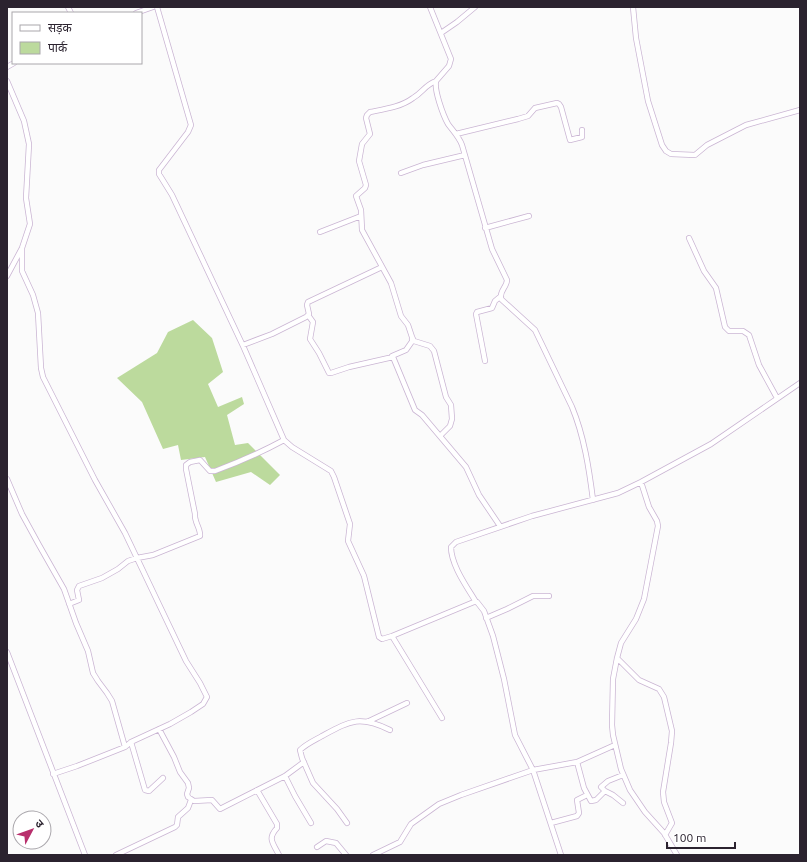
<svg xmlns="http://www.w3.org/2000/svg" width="807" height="862" viewBox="0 0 807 862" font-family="Ubuntu,'Noto Sans Devanagari',sans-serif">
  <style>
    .green { fill: #bcda9d }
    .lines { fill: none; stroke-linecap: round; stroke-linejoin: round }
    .street-casing { stroke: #cab5d3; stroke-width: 6 }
    .street { stroke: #fff; stroke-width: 4.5 }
  </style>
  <rect width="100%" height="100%" fill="#fbfbfb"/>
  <path class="green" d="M193 320 212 338 223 372 208 384 218 407 242 397 244 404 227 415 235 445 248 443 280 475 270 485 251 472 216 482 205 457 181 460 178 445 163 449 142 402 117 378 157 353 168 332Z"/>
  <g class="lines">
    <defs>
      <path id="street" d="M68 7 71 13
        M157 7 191 125 188 132 159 170V174L172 195 244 348 284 440 292 447 331 471 334 477 350 524 348 541 364 576 379 637 382 639 392 636 474 602H477L484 611 493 636 504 679 515 735 533 770 561 855
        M430 7 451 59 449 66 436 81C434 90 443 115 448 124 453 131 459 137 462 145L492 249 507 280C507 287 499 291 501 299L535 330 572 407C584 436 589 468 593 500
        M633 7 636 38 648 101 662 145 666 151 671 154 695 155 707 145 746 125 800 110
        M136 13 153 7
        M441 33 457 22 475 7
        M7 67 14 63
        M7 81 24 121 29 144 26 198 30 224 22 248 7 276
        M436 81C425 85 423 92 413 98 401 107 385 109 370 112L367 115 366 118 370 134 362 144 359 161 366 185 365 188 356 196 361 210 362 230 391 283 401 316 408 325 412 337 414 341 430 346 434 351 446 397 451 405 452 419 450 426 440 436
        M456 134 518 119 528 116 535 108 557 103 559 104 561 107 570 140 582 137V130
        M401 173 423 165 465 155
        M485 228 529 216
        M320 232 361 216
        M689 238 704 271 716 288 725 327 729 331H743L749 335 759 365 777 398
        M22 248V271L33 295 38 313 41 368 43 377 95 480 125 533 186 661 200 683 207 697 203 704 191 712 170 724 131 742 125 747 77 766 53 774
        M308 315 313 322 310 339 319 353 329 373H331L349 367 393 357 415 410 422 415 466 467 479 495 500 526
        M243 345 272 334 306 317 309 314 307 305 308 302 382 267
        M392 356 406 350 413 340 412 339
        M485 361 476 314 477 312 492 308 495 301 501 296
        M7 479 22 514 39 545 64 589 76 623 88 651 93 673 98 681 107 693 112 701 125 747
        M641 482 649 507 657 521 658 526 644 599 636 619 621 643 617 658 613 679 612 725 613 735 621 769 630 790 645 812 664 833 677 855
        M476 602C467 587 451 565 451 547L456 542 532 516 618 493 641 482 711 444 800 383
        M69 604 79 600 77 590 79 586 102 578 118 569 128 561 137 558 153 555 200 536C201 529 194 522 195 514L186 469V465L190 462 200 460 210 471H215C239 462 262 452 284 440
        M486 618 507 609 533 596H549
        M392 636 442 718
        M7 652 85 855
        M617 658 639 680 659 689 664 697 672 731 671 743 663 792 664 802 672 823 665 835
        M367 722 407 703
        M159 729 174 757 180 772 188 783 189 788 187 794 188 797 194 801 212 800 220 809 285 776 304 762
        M131 742 145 790 149 791 163 778
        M577 762 615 745
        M285 776 295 796 311 823
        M257 790 277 824V828C267 839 273 843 279 855
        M623 803 613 795 605 791 601 787 608 781 623 775
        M347 823 337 809 313 783 302 758 300 750C306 744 315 740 322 736 350 721 359 715 390 730
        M551 823 577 816 579 813 577 800 587 795
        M317 847 326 841 336 843 346 855
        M116 855 175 827 177 825 178 817 188 808 191 800
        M373 855 400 842 411 824 439 804 461 795 533 770 577 762 584 788 591 801 596 800 605 791"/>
    </defs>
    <use href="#street" class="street-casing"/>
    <use href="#street" class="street"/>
  </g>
  <rect width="807" height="862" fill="none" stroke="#2b232f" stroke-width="16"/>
  <rect x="12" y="12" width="130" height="52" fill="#ffffff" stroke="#aaa7ac"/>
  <rect x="20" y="25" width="20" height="6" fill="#ffffff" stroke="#aaa7ac"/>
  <text x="48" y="32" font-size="12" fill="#2b232f">सड़क</text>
  <rect x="20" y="42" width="20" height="12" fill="#bcda9d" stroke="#aaa7ac"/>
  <text x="48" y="52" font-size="12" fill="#2b232f">पार्क</text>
  <g transform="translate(32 830) rotate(49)"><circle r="19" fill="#ffffff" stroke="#aaa7ac"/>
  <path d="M0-3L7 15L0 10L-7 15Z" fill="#b82f6c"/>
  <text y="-6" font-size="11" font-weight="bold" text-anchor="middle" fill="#2b232f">उ</text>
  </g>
  <path d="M667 842v6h68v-6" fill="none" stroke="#2b232f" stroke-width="2"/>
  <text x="673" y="842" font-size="12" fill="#2b232f" stroke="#ffffff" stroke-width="3" paint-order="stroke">100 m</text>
</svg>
